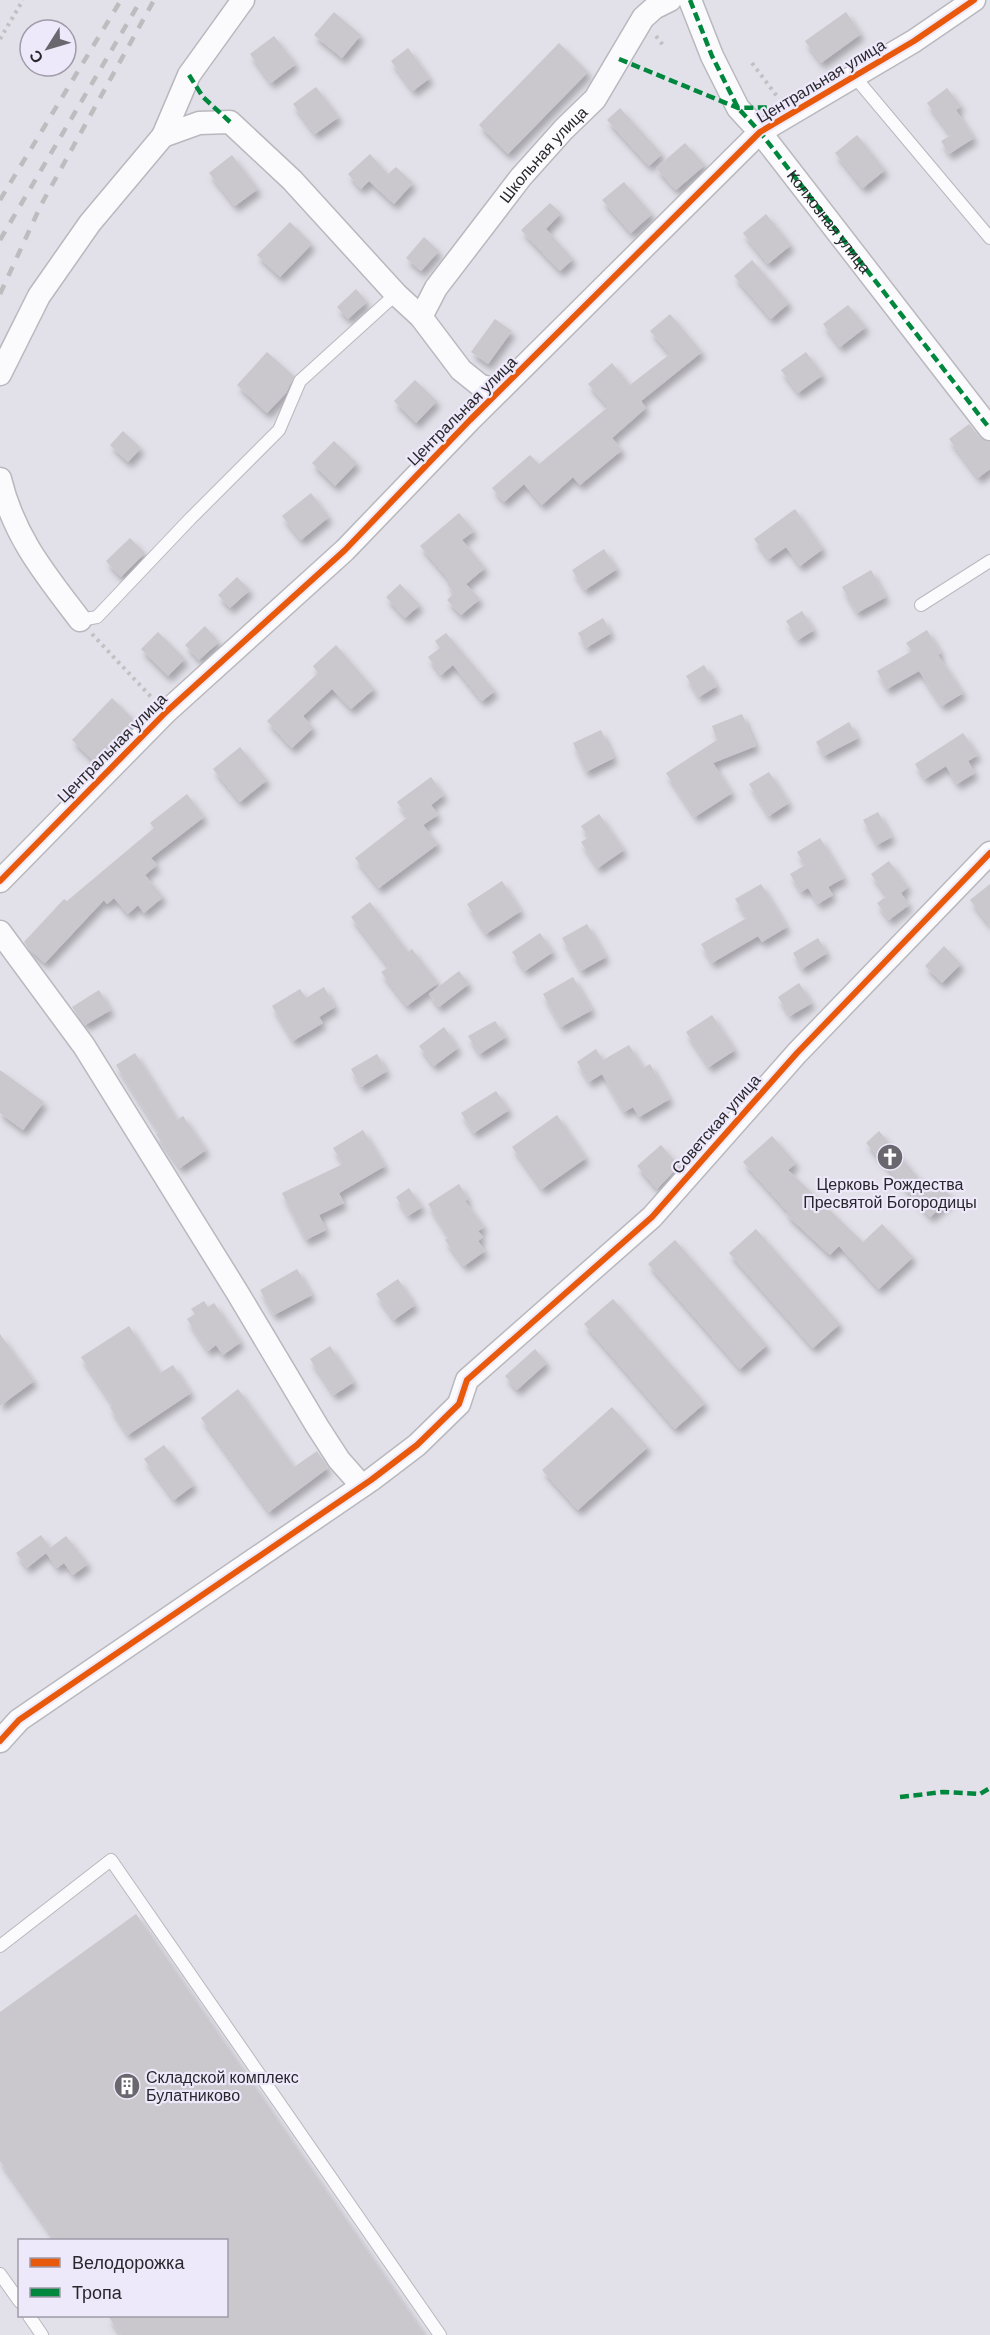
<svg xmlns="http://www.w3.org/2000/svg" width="990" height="2335" viewBox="0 0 990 2335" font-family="'DM Sans',sans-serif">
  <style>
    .building { fill: #cac7cd; filter: url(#shadow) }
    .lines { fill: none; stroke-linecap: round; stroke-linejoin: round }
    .service-casing { stroke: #b9b8be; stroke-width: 14 }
    .minor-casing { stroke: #b9b8be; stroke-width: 25 }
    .path { stroke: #c1c0c3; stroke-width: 4; stroke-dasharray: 3 4.5; stroke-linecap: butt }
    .service { stroke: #fbfafc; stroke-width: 12 }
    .minor { stroke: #fbfafc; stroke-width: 22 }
    .rail { stroke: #bdbdbf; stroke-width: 4.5; stroke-dasharray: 10 10; stroke-linecap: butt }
    .quiet { stroke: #00873e; stroke-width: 4.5; stroke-dasharray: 9 4.5; stroke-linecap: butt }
    .cycleway-casing { stroke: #eee9fa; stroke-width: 10 }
    .cycleway { stroke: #e8590c; stroke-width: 6 }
    .labels { text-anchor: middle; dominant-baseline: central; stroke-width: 4.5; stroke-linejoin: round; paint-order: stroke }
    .street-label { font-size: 16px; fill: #29272d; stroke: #eee9fa }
    .poi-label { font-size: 16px; fill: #29272d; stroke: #eee9fa }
  </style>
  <defs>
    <filter id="shadow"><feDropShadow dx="3.5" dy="6" stdDeviation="3" flood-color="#0004"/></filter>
  </defs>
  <rect width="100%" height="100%" fill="#e2e0e8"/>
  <path class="building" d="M334 12 361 35 342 58 314 35Z
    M846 12 861 34 821 63 805 41Z
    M274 36 296 64 271 83 250 54Z
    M559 43 588 72 508 154 479 125Z
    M408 48 430 78 413 91 391 61Z
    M316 87 339 117 315 134 293 104Z
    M947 88 961 106 956 110 974 138 949 154 941 141 951 135 927 103Z
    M620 108 662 154 649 166 607 120Z
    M857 135 885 170 863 188 835 153Z
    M685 143 705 165 676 190 656 168Z
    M370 154 388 174 396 167 413 183 394 204 369 181 361 189 348 174Z
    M232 155 258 189 235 206 209 173Z
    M624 182 652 214 631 233 602 200Z
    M550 203 561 213 546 229 573 259 560 271 521 230Z
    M766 214 791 245 768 264 743 233Z
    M290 222 312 244 280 277 257 255Z
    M424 237 439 251 421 271 406 258Z
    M752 260 789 303 771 319 734 276Z
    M356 289 367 302 348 319 337 307Z
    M848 305 866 327 840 347 823 324Z
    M670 314 702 352 641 401 646 408 612 438 622 450 580 485 573 477 542 505 524 484 504 502 492 488 530 455 539 464 608 407 588 384 612 363 630 385 670 354 650 331Z
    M495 319 512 331 488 364 471 352Z
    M267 352 294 376 286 393 267 413 237 385Z
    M806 352 823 375 798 393 781 370Z
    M415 380 437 401 416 423 394 401Z
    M969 424 980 438 990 442V469L978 478 949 439Z
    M123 431 141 448 128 462 110 445Z
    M334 441 357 463 335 486 312 463Z
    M311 493 329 517 301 540 282 516Z
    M795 509 823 549 800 566 786 547 769 559 754 539Z
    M459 513 474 531 462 540 485 568 466 584 480 599 461 615 447 600 454 593 447 584 450 581 420 546Z
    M130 538 145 553 121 577 106 561Z
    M604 549 617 569 585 590 572 570Z
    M871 570 886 597 857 613 842 587Z
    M237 577 250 590 230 608 218 595Z
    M400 584 420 605 405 618 386 597Z
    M802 611 814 630 798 640 786 621Z
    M603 618 611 633 586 648 578 633Z
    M205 626 219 642 199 660 185 645Z
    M927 630 941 653 938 655 963 693 942 706 919 671 887 689 877 671 912 651 906 643Z
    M158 632 185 659 168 676 141 649Z
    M446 633 495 691 482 701 453 665 441 675 428 657 440 648 435 641Z
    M336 645 374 689 351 709 332 689 303 716 313 728 292 748 267 721 318 673 313 666Z
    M704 665 717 686 699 697 686 676Z
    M112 698 135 721 96 763 72 740Z
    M742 714 756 746 713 763 732 793 695 817 666 773 717 740 712 726Z
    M849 722 858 738 824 756 816 742Z
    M601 730 614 758 586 772 573 743Z
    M963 733 978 755 968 761 975 773 957 784 946 766 925 779 915 764Z
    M240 747 267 780 240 802 213 769Z
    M769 772 789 803 769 816 749 784Z
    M431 777 444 795 431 805 438 815 423 825 438 844 379 888 355 858 408 817 397 802Z
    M187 794 204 817 151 858 157 865 145 875 163 897 144 913 138 905 128 914 114 898 107 904 104 900 45 963 28 948 24 942 64 899 67 901 154 828 150 823Z
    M878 812 892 837 877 845 863 820Z
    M599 814 624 850 598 868 581 842 589 837 581 826Z
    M820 838 844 878 828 887 833 895 818 904 808 888 801 892 790 874 805 865 797 852Z
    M889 861 908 887 901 893 909 905 889 920 877 903 887 896 871 874Z
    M502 881 521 911 486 934 467 904Z
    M761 884 787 927 762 942 758 936 712 963 701 944 747 918 735 899Z
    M990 884V926L970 900Z
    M370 902 408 952 412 949 438 983 407 1006 381 972 389 967 351 917Z
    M587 924 606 957 581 971 562 938Z
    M540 933 553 952 525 971 512 952Z
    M818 938 827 953 802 969 793 953Z
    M944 946 961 964 942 983 925 966Z
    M459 971 469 984 439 1007 429 994Z
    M573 977 592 1010 561 1027 543 994Z
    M799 983 812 1003 790 1016 778 997Z
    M324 987 335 1007 319 1017 323 1023 293 1041 272 1006 300 989 306 998Z
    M99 990 111 1010 85 1025 72 1007Z
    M712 1015 735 1050 709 1067 686 1032Z
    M495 1021 506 1037 480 1054 468 1036Z
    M444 1027 458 1048 434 1066 419 1046Z
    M629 1045 643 1068 650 1064 670 1099 639 1117 633 1107 624 1112 602 1074 589 1082 577 1062 596 1049 603 1060Z
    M135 1053 177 1120 183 1116 206 1150 180 1168 156 1134 159 1132 116 1065Z
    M377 1054 387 1071 361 1087 351 1069Z
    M0 1070 44 1102 23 1130 0 1113Z
    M496 1091 509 1110 474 1133 461 1113Z
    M557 1115 586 1158 542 1189 512 1147Z
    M363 1130 385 1166 339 1193 344 1203 319 1215 326 1230 306 1240 282 1193 343 1164 333 1148Z
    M879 1131 931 1193 941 1185 952 1198 930 1217 866 1143Z
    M772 1136 796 1163 788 1170 863 1242 882 1224 913 1257 879 1289 839 1246 830 1255 786 1214 788 1212 743 1162Z
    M661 1145 679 1166 657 1189 637 1166Z
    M459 1184 468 1199 465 1201 484 1227 478 1231 483 1237 478 1241 485 1251 464 1266 445 1240 449 1237 428 1204Z
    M409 1188 422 1207 408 1216 396 1197Z
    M756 1229 840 1324 813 1348 729 1253Z
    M675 1240 767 1345 740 1369 648 1264Z
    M297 1269 312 1295 274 1315 260 1290Z
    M398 1279 415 1305 394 1320 376 1294Z
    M613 1299 705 1403 675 1429 584 1324Z
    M204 1301 208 1307 214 1303 241 1342 223 1355 216 1345 208 1351 187 1319 195 1314 191 1309Z
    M129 1326 160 1373 173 1365 191 1393 128 1435 110 1407 113 1405 81 1357Z
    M0 1334 34 1381 0 1406Z
    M330 1346 354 1382 334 1395 310 1359Z
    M535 1349 547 1363 517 1390 505 1376Z
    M238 1389 294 1467 317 1451 328 1468 269 1512 201 1418Z
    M612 1407 648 1447 578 1510 542 1470Z
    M164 1445 194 1485 174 1500 144 1459Z
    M41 1535 50 1548 66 1536 88 1564 73 1575 64 1563 57 1568 46 1553 27 1568 16 1553Z
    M136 1914 425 2335H121L108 2316H226V2241H56L0 2161V2012Z"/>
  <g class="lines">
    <defs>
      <path id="service" d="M854 76 990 238
        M921 605 990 561
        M80 620 97 617 190 519 279 430 300 381 396 294
        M0 1946 111 1860 440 2335
        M0 2274 20 2302
        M29 2316 42 2335"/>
      <g id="minor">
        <path id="s1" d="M690 0 712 56 738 108 760 132 990 429"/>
        <path d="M163 136 189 75 243 0"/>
        <path id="s2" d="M421 317 436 288 521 177 564 129 595 99 643 18 654 8 670 0"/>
        <path d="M0 374 39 296 90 223 163 136 199 123 230 122 292 180 396 294 421 317 461 370 481 386 500 390"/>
        <path d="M0 479C14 537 45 574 80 620"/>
        <path d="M0 881 166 712 345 550 470 420 760 132 914 41 974 0"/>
        <path d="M0 932 84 1046 237 1292 317 1426 339 1460 362 1486"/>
        <path d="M0 1741 19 1720 371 1480 417 1445 459 1404 467 1380 652 1217 797 1053 990 853"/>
      </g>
    </defs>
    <use href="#service" class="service-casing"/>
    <use href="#minor" class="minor-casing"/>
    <path class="path" d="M656 36 663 45
      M0 39 23 0
      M752 63 779 99
      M92 634 153 699"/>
    <use href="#service" class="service"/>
    <use href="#minor" class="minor"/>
    <path class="rail" d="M0 200 121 0
      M0 240 141 0
      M0 294 41 205 154 0"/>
    <path class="quiet" d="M690 0 712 56 738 108 760 132 990 429
      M619 59 738 108 785 107
      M189 75 203 97 230 122
      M900 1797 943 1792 980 1794 990 1788"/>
    <defs>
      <path id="cycleway" d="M0 881 166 712 345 550 470 420 760 132 914 41 974 0
        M0 1741 19 1720 371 1480 417 1445 459 1404 467 1380 652 1217 797 1053 990 853"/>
    </defs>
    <use href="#cycleway" class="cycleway-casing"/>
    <use href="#cycleway" class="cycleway"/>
  </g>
  <defs>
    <symbol id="church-disc" viewBox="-11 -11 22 22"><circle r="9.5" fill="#6a686e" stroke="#eee9fa"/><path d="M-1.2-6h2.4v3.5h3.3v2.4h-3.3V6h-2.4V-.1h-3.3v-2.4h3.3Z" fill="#fff"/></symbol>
    <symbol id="building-disc" viewBox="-11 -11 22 22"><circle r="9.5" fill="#6a686e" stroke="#eee9fa"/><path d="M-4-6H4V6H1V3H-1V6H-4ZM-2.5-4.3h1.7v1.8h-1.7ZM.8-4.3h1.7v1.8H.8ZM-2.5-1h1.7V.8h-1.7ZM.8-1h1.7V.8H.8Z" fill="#fff"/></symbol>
  </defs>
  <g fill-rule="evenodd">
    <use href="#church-disc" x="875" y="1142" width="30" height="30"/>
    <use href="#building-disc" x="112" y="2071" width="30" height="30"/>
  </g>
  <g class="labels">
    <g class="street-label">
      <text transform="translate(821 81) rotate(-31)">Центральная улица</text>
      <text stroke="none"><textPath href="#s2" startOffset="204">Школьная улица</textPath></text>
      <text stroke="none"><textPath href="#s1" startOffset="264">Колхозная улица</textPath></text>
      <text transform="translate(462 411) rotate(-45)">Центральная улица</text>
      <text transform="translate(112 748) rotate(-45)">Центральная улица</text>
      <text transform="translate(716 1124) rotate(-49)">Советская улица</text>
    </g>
    <g class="poi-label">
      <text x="890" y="1184">Церковь Рождества<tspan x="890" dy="18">Пресвятой Богородицы</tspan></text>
      <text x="146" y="2077" text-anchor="start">Складской комплекс<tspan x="146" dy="18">Булатниково</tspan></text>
    </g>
  </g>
  <rect x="18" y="2239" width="210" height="78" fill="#eee9fa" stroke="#9f9ba8" stroke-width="1.5"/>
  <rect x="30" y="2258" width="30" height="9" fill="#e8590c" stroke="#9f9ba8" stroke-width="1.5"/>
  <text x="72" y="2269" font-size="18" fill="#29272d">Велодорожка</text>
  <rect x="30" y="2288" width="30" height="9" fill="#00873e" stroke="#9f9ba8" stroke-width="1.5"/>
  <text x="72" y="2299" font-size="18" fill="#29272d">Тропа</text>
  <g transform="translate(48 48) rotate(233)"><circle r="28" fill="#eee9fa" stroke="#9f9ba8" stroke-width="1.5"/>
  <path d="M0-4.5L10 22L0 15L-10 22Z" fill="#6a686e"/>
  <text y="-9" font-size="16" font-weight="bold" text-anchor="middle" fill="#29272d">С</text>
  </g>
</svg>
